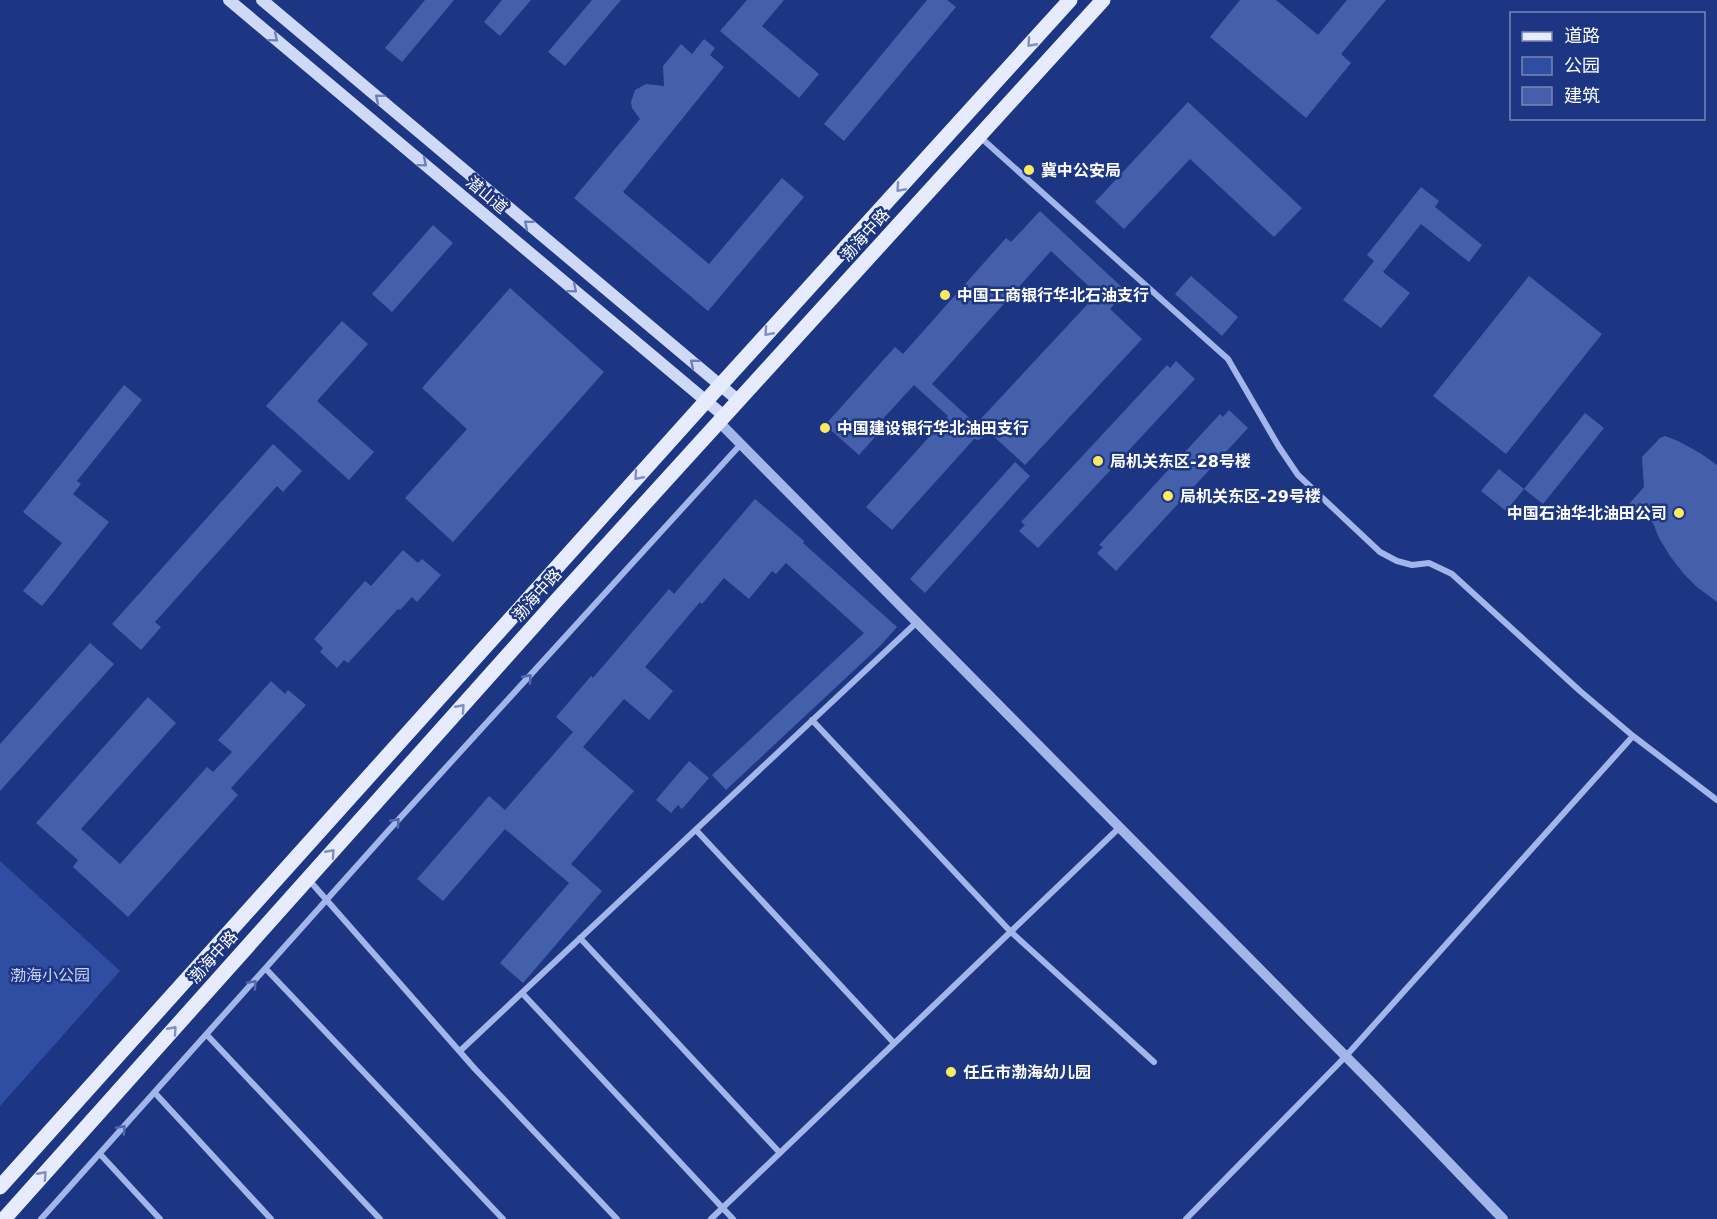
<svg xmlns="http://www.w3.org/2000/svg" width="1717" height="1219" viewBox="0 0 1717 1219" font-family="'DejaVu Sans','Noto Sans SC',sans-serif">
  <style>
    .green { fill: #304ea1 }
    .building { fill: #4560ab; fill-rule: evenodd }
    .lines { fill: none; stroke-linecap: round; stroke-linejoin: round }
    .minor { stroke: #a3b6ea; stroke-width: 6 }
    .tertiary { stroke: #a3b6ea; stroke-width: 10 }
    .secondary { stroke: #ced8f7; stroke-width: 12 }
    .primary { stroke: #e6ebfe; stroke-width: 15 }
    .oneway { stroke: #6d7fb7 }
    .oneway2 { stroke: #8290c0 }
    .oneway3 { stroke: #5369ac }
    .poi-dot { fill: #faea61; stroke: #1d3683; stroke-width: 2 }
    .labels { text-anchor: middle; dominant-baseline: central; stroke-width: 5; stroke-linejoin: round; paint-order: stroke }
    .poi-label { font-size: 16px; font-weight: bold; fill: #fff; stroke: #1d3683; text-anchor: start }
    .street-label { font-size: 16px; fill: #fff; stroke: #1d3683 }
    .park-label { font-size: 16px; fill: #c7d4f7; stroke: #1d3683 }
  </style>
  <rect width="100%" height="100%" fill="#1d3683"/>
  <path class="green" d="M0 861 120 971 0 1106Z"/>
  <path class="building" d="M425 0H454L402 62 385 48Z
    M502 0H531L500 36 484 22Z
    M592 0H621L565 66 548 52Z
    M747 0H784L762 26 819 74 799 98 720 31Z
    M927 0H947L956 7 844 141 824 124Z
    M1240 0H1276L1318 35 1347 0H1386L1341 54 1351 63 1306 118 1210 37Z
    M704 39 715 48 710 55 724 67 623 192 709 264 782 178 804 197 708 311 574 198 640 119 632 108 631 102 635 90 646 84 664 86 663 66 681 44 692 54Z
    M1188 102 1302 208 1274 237 1190 159 1124 229 1095 202Z
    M1421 187 1439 201 1435 207 1482 245 1469 262 1421 224 1383 272 1410 293 1381 328 1343 300 1374 261 1367 255Z
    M1040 211 1126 291 1110 309 1142 339 1025 465 991 434 978 440 974 439 892 530 866 507 948 416 914 385 870 433 875 437 859 455 825 425 895 347 903 354 1006 238 1011 242ZM1051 251 1097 294 976 424 932 384Z
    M433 225 453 243 392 312 372 294Z
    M1191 276 1238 317 1222 336 1175 294Z
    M1529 276 1602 334 1506 454 1433 396Z
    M510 288 604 372 453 542 405 498 467 429 422 388Z
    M342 321 368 344 317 401 374 452 349 480 266 406Z
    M1176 361 1195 379 1038 548 1019 531 1025 525 1021 522 1167 365 1170 368Z
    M124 385 142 400 77 481 81 484 73 494 109 522 42 606 23 591 62 543 23 512Z
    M1229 410 1248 428 1116 571 1097 553 1103 547 1099 545 1220 414 1223 417Z
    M1585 413 1604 428 1543 504 1524 489Z
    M1665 436 1678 441 1700 453 1717 465V602L1697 587 1683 573 1670 556 1659 538 1653 523 1629 504 1644 487 1642 457 1660 438Z
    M273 444 302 471 283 492 277 486 155 622 161 627 141 650 112 624Z
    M1015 462 1030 476 925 593 910 579Z
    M1499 469 1524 489 1506 511 1481 491Z
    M755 499 804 541 803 543 897 627 880 646 726 790 712 775 864 633 786 563 776 574 772 571 749 599 724 578 702 604 700 602 645 667 673 691 649 720 624 699 583 747 634 791 571 864 602 891 523 983 500 963 569 883 505 829 443 901 417 879 489 796 505 810 573 732 556 717 591 676 593 678 669 589 674 594Z
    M403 550 418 563 422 559 441 575 417 602 412 597 400 610 398 609 348 663 344 660 337 668 320 652 323 648 314 639 365 581 371 586Z
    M90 643 114 664 0 791V744Z
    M271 681 285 694 288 690 306 705 231 788 238 795 128 917 73 867 78 860 36 823 148 697 176 723 81 829 120 864 207 767 213 772 232 752 218 740Z
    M689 761 709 778 682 809 678 805 671 813 656 800Z"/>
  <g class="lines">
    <path class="minor" d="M979 136 1228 359 1279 447 1298 475 1380 552 1397 561 1412 565 1429 563 1452 574 1580 691 1633 736 1717 800
      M812 720 1010 931 1154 1062
      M696 830 894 1043
      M309 880 475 1069 617 1219
      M580 938 780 1153
      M266 969 503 1219
      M522 993 733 1219
      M207 1035 380 1219
      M460 1051 917 622
      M155 1093 271 1219
      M100 1154 160 1219
      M41 1219 389 830 741 444
      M711 1219 1120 827
      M1186 1219 1346 1056 1633 736"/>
    <path class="tertiary" d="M719 422 1377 1088 1503 1219"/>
    <path class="secondary" d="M229 0 724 416
      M262 0 739 401"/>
    <path class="primary" d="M0 1187 706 401 1070 0
      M4 1219 556 601 1103 0"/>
  </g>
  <defs><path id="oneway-chevron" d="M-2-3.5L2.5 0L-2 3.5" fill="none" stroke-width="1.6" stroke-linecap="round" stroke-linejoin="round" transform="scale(1.5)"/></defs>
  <g class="oneway">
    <use href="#oneway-chevron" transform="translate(274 38) rotate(40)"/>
    <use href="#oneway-chevron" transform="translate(379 98) rotate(-140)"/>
    <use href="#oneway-chevron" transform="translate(423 163) rotate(40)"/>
    <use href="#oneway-chevron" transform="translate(528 224) rotate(-140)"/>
    <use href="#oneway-chevron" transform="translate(573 289) rotate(40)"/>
    <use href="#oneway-chevron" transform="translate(694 363) rotate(-140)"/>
  </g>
  <g class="oneway2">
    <use href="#oneway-chevron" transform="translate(1031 43) rotate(132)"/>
    <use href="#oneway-chevron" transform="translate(900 188) rotate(132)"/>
    <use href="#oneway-chevron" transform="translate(768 332) rotate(132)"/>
    <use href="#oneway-chevron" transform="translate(638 476) rotate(132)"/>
    <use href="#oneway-chevron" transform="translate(461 708) rotate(-48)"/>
    <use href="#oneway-chevron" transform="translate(331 853) rotate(-48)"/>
    <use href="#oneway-chevron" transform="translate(173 1030) rotate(-48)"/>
    <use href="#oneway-chevron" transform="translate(43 1175) rotate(-48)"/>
  </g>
  <g class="oneway3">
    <use href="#oneway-chevron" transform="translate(528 678) rotate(-48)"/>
    <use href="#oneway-chevron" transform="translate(396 822) rotate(-48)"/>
    <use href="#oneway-chevron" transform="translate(253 984) rotate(-48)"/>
    <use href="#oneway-chevron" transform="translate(122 1129) rotate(-48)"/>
  </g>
  <g class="poi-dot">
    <circle cx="1029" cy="170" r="6"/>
    <circle cx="945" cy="295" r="6"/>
    <circle cx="825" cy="428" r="6"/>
    <circle cx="1098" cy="461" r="6"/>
    <circle cx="1168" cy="496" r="6"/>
    <circle cx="1679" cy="513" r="6"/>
    <circle cx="951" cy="1072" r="6"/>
  </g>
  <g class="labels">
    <g class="poi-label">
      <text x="1041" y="170">冀中公安局</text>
      <text x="957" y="295">中国工商银行华北石油支行</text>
      <text x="837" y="428">中国建设银行华北油田支行</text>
      <text x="1110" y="461">局机关东区-28号楼</text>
      <text x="1180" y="496">局机关东区-29号楼</text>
      <text x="1667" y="513" text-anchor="end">中国石油华北油田公司</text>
      <text x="963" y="1072">任丘市渤海幼儿园</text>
    </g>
    <g class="street-label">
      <text transform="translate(487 195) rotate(40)">潜山道</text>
      <text transform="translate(865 235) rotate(-48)">渤海中路</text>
      <text transform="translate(537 595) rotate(-48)">渤海中路</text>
      <text transform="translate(213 957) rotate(-48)">渤海中路</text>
    </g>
    <g class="park-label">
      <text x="50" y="975">渤海小公园</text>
    </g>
  </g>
  <rect x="1510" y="12" width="195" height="108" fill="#1d3683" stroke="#7786b5" stroke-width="1.5"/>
  <rect x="1522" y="32" width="30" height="9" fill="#e6ebfe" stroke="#7786b5" stroke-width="1.5"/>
  <text x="1564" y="42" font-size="18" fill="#ffffff">道路</text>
  <rect x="1522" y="57" width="30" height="18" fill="#304ea1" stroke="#7786b5" stroke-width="1.5"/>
  <text x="1564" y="72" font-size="18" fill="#ffffff">公园</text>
  <rect x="1522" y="87" width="30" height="18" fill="#4560ab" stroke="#7786b5" stroke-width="1.5"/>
  <text x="1564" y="102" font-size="18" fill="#ffffff">建筑</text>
</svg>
